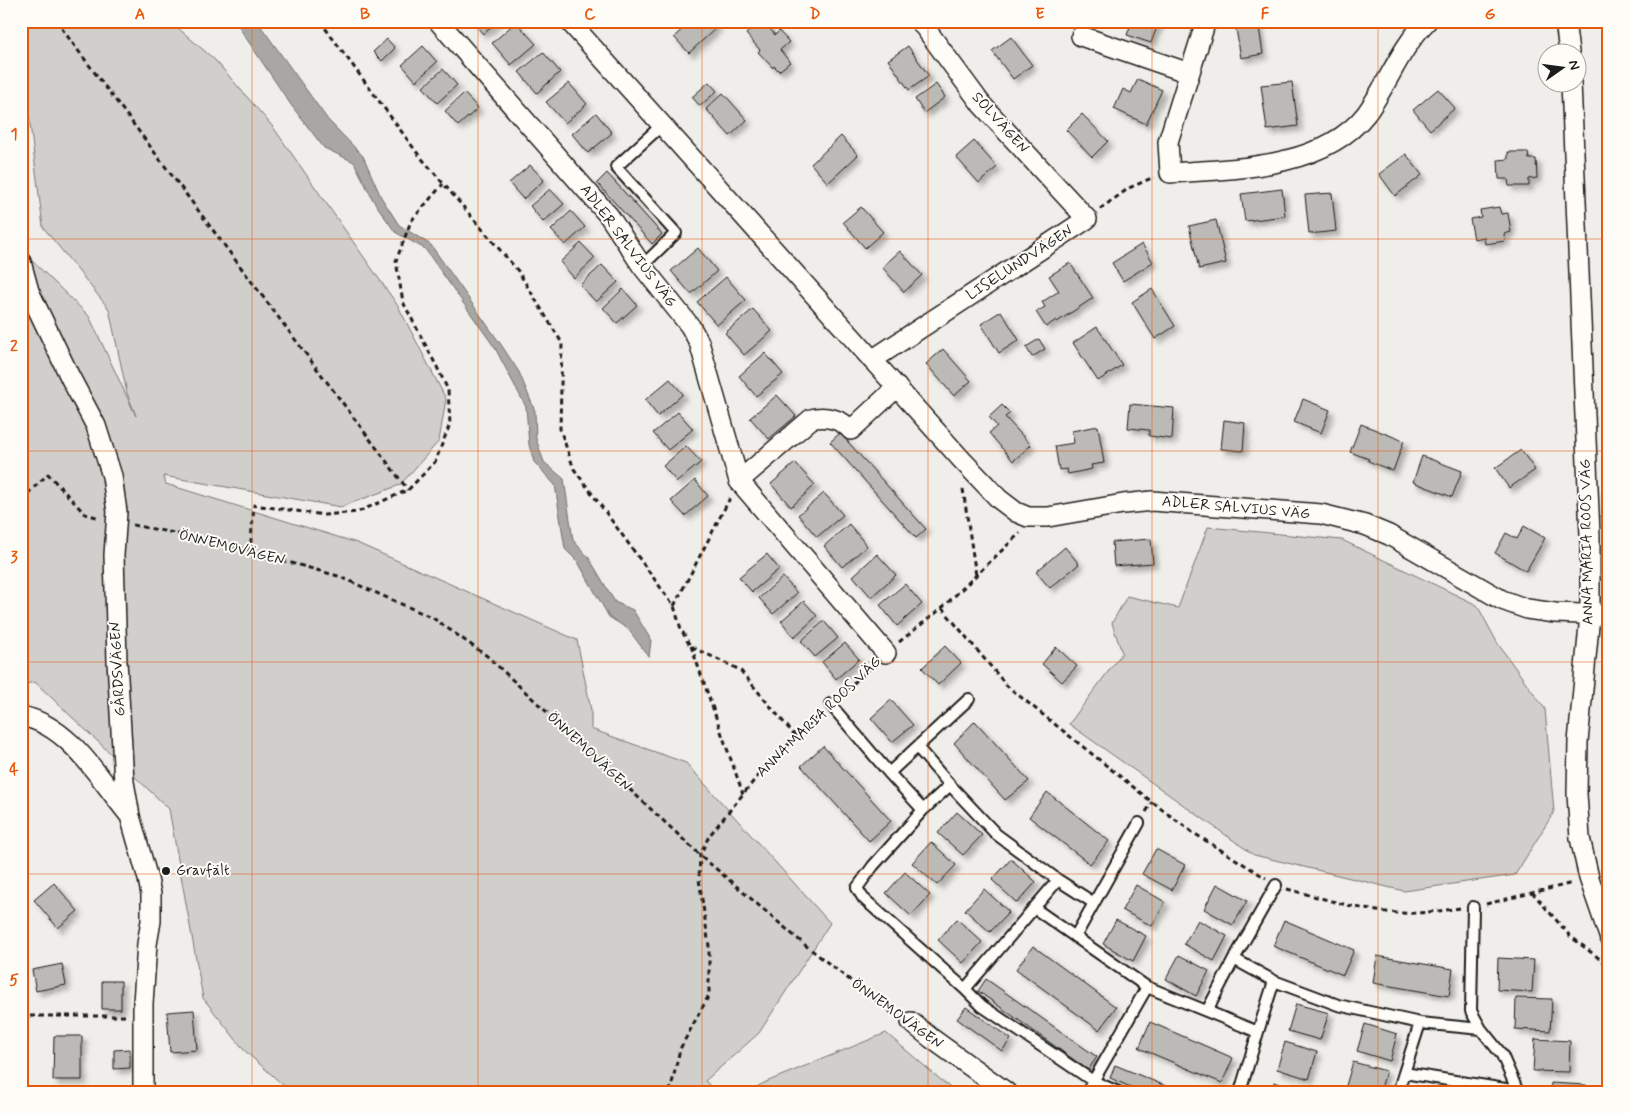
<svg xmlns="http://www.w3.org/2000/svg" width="1630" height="1113" viewBox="0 0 1630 1113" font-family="Mynerve,sans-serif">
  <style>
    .green { fill: #d0cfcc; stroke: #767674 }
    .water { fill: #a8a7a3; stroke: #706f6d }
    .building { fill: #bbbab6; stroke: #1c1c1c; filter: url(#shadow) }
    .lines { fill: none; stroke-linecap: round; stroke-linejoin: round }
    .service-casing { stroke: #1c1c1c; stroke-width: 14 }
    .minor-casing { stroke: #1c1c1c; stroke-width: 22 }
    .path { stroke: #1c1c1c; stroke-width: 3; stroke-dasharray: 5 4; stroke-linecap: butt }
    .service { stroke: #fdfcf7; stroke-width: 10 }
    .minor { stroke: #fdfcf7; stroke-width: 19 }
    .grid { fill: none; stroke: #e8590c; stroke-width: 1; stroke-opacity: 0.55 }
    .poi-dot { fill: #1c1c1c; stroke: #fdfcf7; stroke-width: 2 }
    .labels { text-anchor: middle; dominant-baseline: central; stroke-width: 4; stroke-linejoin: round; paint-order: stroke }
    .street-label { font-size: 15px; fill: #1c1c1c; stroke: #fdfcf7 }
    .poi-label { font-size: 15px; fill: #1c1c1c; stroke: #fdfcf7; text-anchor: start }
    .neatline { fill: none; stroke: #e8590c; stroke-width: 2 }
    .grid-label { font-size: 16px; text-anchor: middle; font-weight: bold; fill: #e8590c }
  </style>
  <defs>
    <filter id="shadow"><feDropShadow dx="4.5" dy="4.5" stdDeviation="2.5" flood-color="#0004"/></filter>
  </defs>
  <rect width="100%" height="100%" fill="#f0eeea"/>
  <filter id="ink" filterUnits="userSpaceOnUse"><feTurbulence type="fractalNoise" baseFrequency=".02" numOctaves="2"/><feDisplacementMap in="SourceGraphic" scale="10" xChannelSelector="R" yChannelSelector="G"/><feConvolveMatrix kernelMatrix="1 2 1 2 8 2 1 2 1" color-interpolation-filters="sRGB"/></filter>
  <g filter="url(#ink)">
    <path class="green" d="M21 21H170L215 60 273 127 398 306 446 399 439 441 400 485 341 507 163 476 166 484 357 543 577 640 591 710V729L686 763 830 923 759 1033 705 1081 717 1092H291L245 1051 203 998 169 809 35 682 21 685V250L89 316 136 416 127 393 109 309 43 227 21 53Z
      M1208 527 1342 540 1477 605 1498 644 1545 709 1554 812 1515 875 1404 891 1254 855 1069 724 1122 653 1112 623 1127 596 1178 608Z
      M886 1033 955 1092H747L766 1082Z"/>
    <path class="water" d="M236 21H257L328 120 363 156 381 197 399 225 431 245 502 346 519 372 535 411 536 439 544 462 564 479 573 540 589 558 615 602 633 610 651 640 649 657 628 629 609 617 578 562 565 549 555 485 534 462 529 445 526 407 495 348 425 249 395 232 373 200 354 162 324 148 291 105 244 35Z"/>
    <path class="building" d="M472 21H498L483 34Z
      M691 21H711L717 27 689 53 674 37Z
      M760 21H763L775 35 779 31 789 42 780 50 790 62 779 71 774 66 773 68 758 52 760 50 746 34Z
      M1132 21H1159L1151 43 1127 35Z
      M1250 21H1258L1263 54 1241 58 1235 23Z
      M516 22 536 44 511 65 492 43Z
      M1011 37 1032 65 1013 79 992 51Z
      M387 39 395 48 382 61 373 52Z
      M423 46 437 62 416 81 402 65Z
      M908 46 929 76 909 90 888 60Z
      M543 52 560 72 537 93 519 72Z
      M443 69 457 85 437 103 423 87Z
      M1138 79 1162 90 1146 124 1114 109 1123 89 1131 93Z
      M709 82 717 91 700 106 692 97Z
      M1292 82 1298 126 1267 130 1261 85Z
      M569 83 587 104 565 123 546 102Z
      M936 84 945 97 924 113 915 99Z
      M1438 89 1455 108 1430 130 1413 110Z
      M464 93 478 108 458 126 445 111Z
      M723 93 747 120 730 136 706 109Z
      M596 113 612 133 588 153 572 134Z
      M1082 114 1108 141 1092 157 1066 130Z
      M841 136 858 155 828 183 811 164Z
      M974 141 997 167 979 183 956 157Z
      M1508 152H1528L1529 159H1536L1537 178 1529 179V186H1509L1508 179H1499L1498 160 1508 159Z
      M1406 154 1422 175 1395 196 1379 174Z
      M530 165 544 180 523 199 509 183Z
      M607 173 662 234 652 244 597 183Z
      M550 189 564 204 543 222 530 206Z
      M1282 189 1285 216 1245 221 1241 194Z
      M1332 193 1336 231 1309 234 1305 195Z
      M861 207 883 232 865 248 843 222Z
      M1499 207 1501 214 1508 213 1511 232 1504 234 1505 241 1485 244 1484 237 1474 239 1470 219 1481 217 1480 210Z
      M571 211 585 227 565 245 551 230Z
      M1216 220 1226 263 1199 269 1189 226Z
      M581 243 595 258 574 278 560 262Z
      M1142 244 1153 262 1123 281 1112 263Z
      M698 248 717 271 691 294 671 271Z
      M900 251 922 275 904 292 882 267Z
      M1070 263 1093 298 1057 322 1056 320 1046 327 1036 312 1045 307 1042 302 1059 291 1049 276Z
      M602 265 618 282 596 302 580 285Z
      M726 277 746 300 717 325 697 302Z
      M623 289 637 305 617 323 603 308Z
      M1152 289 1175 326 1155 339 1132 302Z
      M753 309 772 331 744 355 725 333Z
      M1001 311 1019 340 999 353 981 324Z
      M1097 327 1122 365 1098 381 1073 343Z
      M1039 339 1045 349 1032 357 1026 347Z
      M943 349 971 381 954 396 926 364Z
      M765 353 783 374 756 396 739 376Z
      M670 379 683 394 658 416 645 400Z
      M777 395 796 416 769 439 750 418Z
      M1303 399 1330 410 1321 433 1294 422Z
      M1130 404 1174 408 1172 439 1149 436V430L1128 428Z
      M1002 405 1010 413 1005 417 1031 445 1013 461 989 433 997 426 989 417Z
      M678 412 693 429 668 450 653 433Z
      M1224 420 1245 423 1243 451 1221 449Z
      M1361 424 1404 441 1393 471 1368 461 1369 459 1350 452Z
      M1098 426 1104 463 1091 465 1092 469 1068 474 1067 469 1059 470 1055 446 1074 443 1072 431Z
      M840 433 926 529 916 538 830 442Z
      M686 446 701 462 677 482 663 466Z
      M1521 450 1535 470 1509 488 1495 468Z
      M1422 456 1462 471 1452 497 1413 482Z
      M795 463 815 485 791 507 771 484Z
      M695 480 708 496 685 516 671 501Z
      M824 493 843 515 817 537 798 515Z
      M849 524 867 546 842 567 824 546Z
      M1524 526 1545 538 1526 571 1495 553 1506 533 1517 539Z
      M1151 539 1153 563 1114 566 1112 542Z
      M1065 547 1079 564 1050 588 1036 572Z
      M767 554 779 569 752 592 739 577Z
      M877 554 896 575 871 597 853 576Z
      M783 577 797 593 773 614 759 598Z
      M905 584 922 604 897 626 880 605Z
      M804 601 817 616 794 637 781 621Z
      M824 621 838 638 815 657 801 641Z
      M845 643 859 659 836 679 822 662Z
      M945 646 961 663 938 685 922 668Z
      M1056 647 1077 666 1062 682 1042 664Z
      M891 700 913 725 892 742 871 718Z
      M975 721 1029 781 1005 800 954 743Z
      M823 746 891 821 869 841 801 766Z
      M1047 792 1109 841 1090 864 1029 817Z
      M957 812 982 835 963 855 938 833Z
      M931 842 956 865 937 885 912 863Z
      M1156 849 1185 865 1172 890 1142 874Z
      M1011 859 1036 882 1017 903 992 880Z
      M905 872 930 895 911 916 886 893Z
      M54 883 78 911 58 928 34 900Z
      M1217 884 1247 901 1233 925 1204 909Z
      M1136 885 1165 902 1152 926 1122 910Z
      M984 889 1009 912 990 932 965 910Z
      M957 919 982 942 963 963 938 940Z
      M1116 920 1146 936 1133 961 1103 944Z
      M1198 920 1227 936 1214 961 1184 944Z
      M1284 920 1354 950 1343 975 1273 946Z
      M1033 946 1116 1007 1099 1030 1016 969Z
      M1179 955 1209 971 1196 996 1166 979Z
      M1377 956 1453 969 1449 996 1373 983Z
      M1498 958 1534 960 1532 992 1497 990Z
      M62 964 66 985 36 991 32 970Z
      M986 979 1097 1057 1088 1070 978 991Z
      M102 981H121V1009H102Z
      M1516 998 1552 999 1550 1031 1515 1029Z
      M1296 1004 1329 1013 1320 1040 1288 1031Z
      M966 1007 1011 1039 1002 1051 957 1019Z
      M194 1010 197 1050 170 1052 167 1012Z
      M1150 1022 1233 1058 1222 1083 1139 1048Z
      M1365 1024 1397 1034 1390 1061 1357 1051Z
      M54 1036H82V1080H53Z
      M1535 1039 1570 1041 1569 1072 1533 1071Z
      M1285 1042 1317 1052 1309 1079 1277 1069Z
      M130 1049V1068L114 1069V1050Z
      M1353 1062 1386 1071 1380 1092H1355L1345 1089Z
      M1115 1065 1180 1092H1142L1110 1078Z
      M1274 1082 1307 1092H1271Z
      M1551 1083 1586 1085V1092H1550Z"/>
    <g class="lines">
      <defs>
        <path id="service" d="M642 266 676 233 616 167 662 125
          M830 704 889 773 917 747 950 785 996 834 1058 880 1034 908 1147 987 1258 1032 1274 981 1338 1005 1420 1023 1404 1073 1518 1091
          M917 747 969 699
          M889 773 923 810 950 785
          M923 810 873 866 857 888 863 898 965 989 1034 908
          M1058 880 1094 903 1075 937
          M1094 903 1139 823
          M1473 907 1471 1011 1481 1029
          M1234 959 1276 885
          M965 989 982 1006 1093 1081 1118 1092
          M1207 1011 1234 959 1274 981
          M1420 1023 1481 1029 1502 1055 1518 1092
          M1087 1092 1147 987
          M1240 1092 1258 1032
          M1398 1092 1404 1073"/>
        <path id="minor" d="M438 21 609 216 642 266 690 326 699 342 739 481 811 419C825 415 841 419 851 430L897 387
          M569 21 961 459 999 499 1016 512 1028 517H1048L1123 504 1152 501 1321 514 1365 525 1389 535 1502 600 1527 609 1555 613 1609 615
          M1206 21 1168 142 1170 173C1233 169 1323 169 1366 114 1388 84 1400 48 1427 21
          M1565 21 1569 52
          M1081 36 1189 73
          M1571 82 1590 535V615L1578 742 1577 794 1580 838 1589 878 1609 936
          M21 262 29 291 70 377 96 426 112 476 117 512 114 555 117 661 124 782 130 816 148 879 151 894V921L147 944 143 1003V1092
          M872 360 1087 219 982 105 920 21
          M739 481 886 653
          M21 716C70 725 100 780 130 816
          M911 1022 931 1038 1006 1092"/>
      </defs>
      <use href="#service" class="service-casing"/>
      <use href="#minor" class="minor-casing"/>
      <path class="path" d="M56 21 408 490
        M320 21 418 154 518 271 562 343 560 429 574 469 674 606 681 629 690 646 740 670 796 737
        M1100 209 1129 188 1154 177
        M963 489 976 576
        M21 500 48 474 85 514 100 518
        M133 525 210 540 338 576 433 618 487 656 700 855 805 945 896 1016
        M250 552 254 505 324 515 358 512 408 490 435 462 450 424 448 390 437 367 403 302 396 261 411 221 443 184
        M674 606 730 498
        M942 608 1007 686 1152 802 1192 832 1266 878
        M899 642 942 608 1020 533
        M691 646 743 794
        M840 696 873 665
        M1146 812 1152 802
        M1287 889C1323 898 1360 911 1398 913 1419 914 1440 911 1460 908
        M1532 892 1570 936 1609 966
        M1486 904 1573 883
        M21 1016H126
        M670 1092 680 1049 709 995V946L699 879 700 855 709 836 765 767 820 714"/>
      <use href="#service" class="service"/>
      <use href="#minor" class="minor"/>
    </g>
  </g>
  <path class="grid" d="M252 21V1092M478 21V1092M702 21V1092M928 21V1092M1152 21V1092M1378 21V1092M21 239H1609M21 451H1609M21 662H1609M21 874H1609"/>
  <circle class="poi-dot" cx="166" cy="871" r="5"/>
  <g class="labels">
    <g class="street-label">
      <text transform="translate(1000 123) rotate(48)">SOLVÄGEN</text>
      <text transform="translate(628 246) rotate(53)">ADLER SALVIUS VÄG</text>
      <text transform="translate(1020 263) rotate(-33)">LISELUNDVÄGEN</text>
      <text transform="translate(1236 508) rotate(5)">ADLER SALVIUS VÄG</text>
      <text transform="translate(1587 542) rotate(-91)">ANNA MARIA ROOS VÄG</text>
      <text transform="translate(232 548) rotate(14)">ÖNNEMOVÄGEN</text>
      <text transform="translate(118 669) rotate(-93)">GÅRDSVÄGEN</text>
      <text transform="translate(819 717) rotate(-44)">ANNA MARIA ROOS VÄG</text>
      <text transform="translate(589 752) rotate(43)">ÖNNEMOVÄGEN</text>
      <text transform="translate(897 1014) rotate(36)">ÖNNEMOVÄGEN</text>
    </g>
    <g class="poi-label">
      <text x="176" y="871">Gravfält</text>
    </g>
  </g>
  <rect width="1630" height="1113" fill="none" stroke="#fdfcf7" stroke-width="55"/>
  <g transform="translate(1562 68) rotate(76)"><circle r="24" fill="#fdfcf7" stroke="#a3a29f"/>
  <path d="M0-4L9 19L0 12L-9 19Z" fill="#1c1c1c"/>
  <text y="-8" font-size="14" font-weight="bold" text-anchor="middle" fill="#1c1c1c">N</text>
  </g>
  <rect x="28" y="28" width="1574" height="1058" class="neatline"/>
  <g class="grid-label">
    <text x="140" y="19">A</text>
    <text x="365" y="19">B</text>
    <text x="590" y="19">C</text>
    <text x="815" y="19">D</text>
    <text x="1040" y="19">E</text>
    <text x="1265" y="19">F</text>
    <text x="1490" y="19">G</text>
    <text x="14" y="139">1</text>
    <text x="14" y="351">2</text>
    <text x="14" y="562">3</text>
    <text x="14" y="774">4</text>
    <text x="14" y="985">5</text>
  </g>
</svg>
